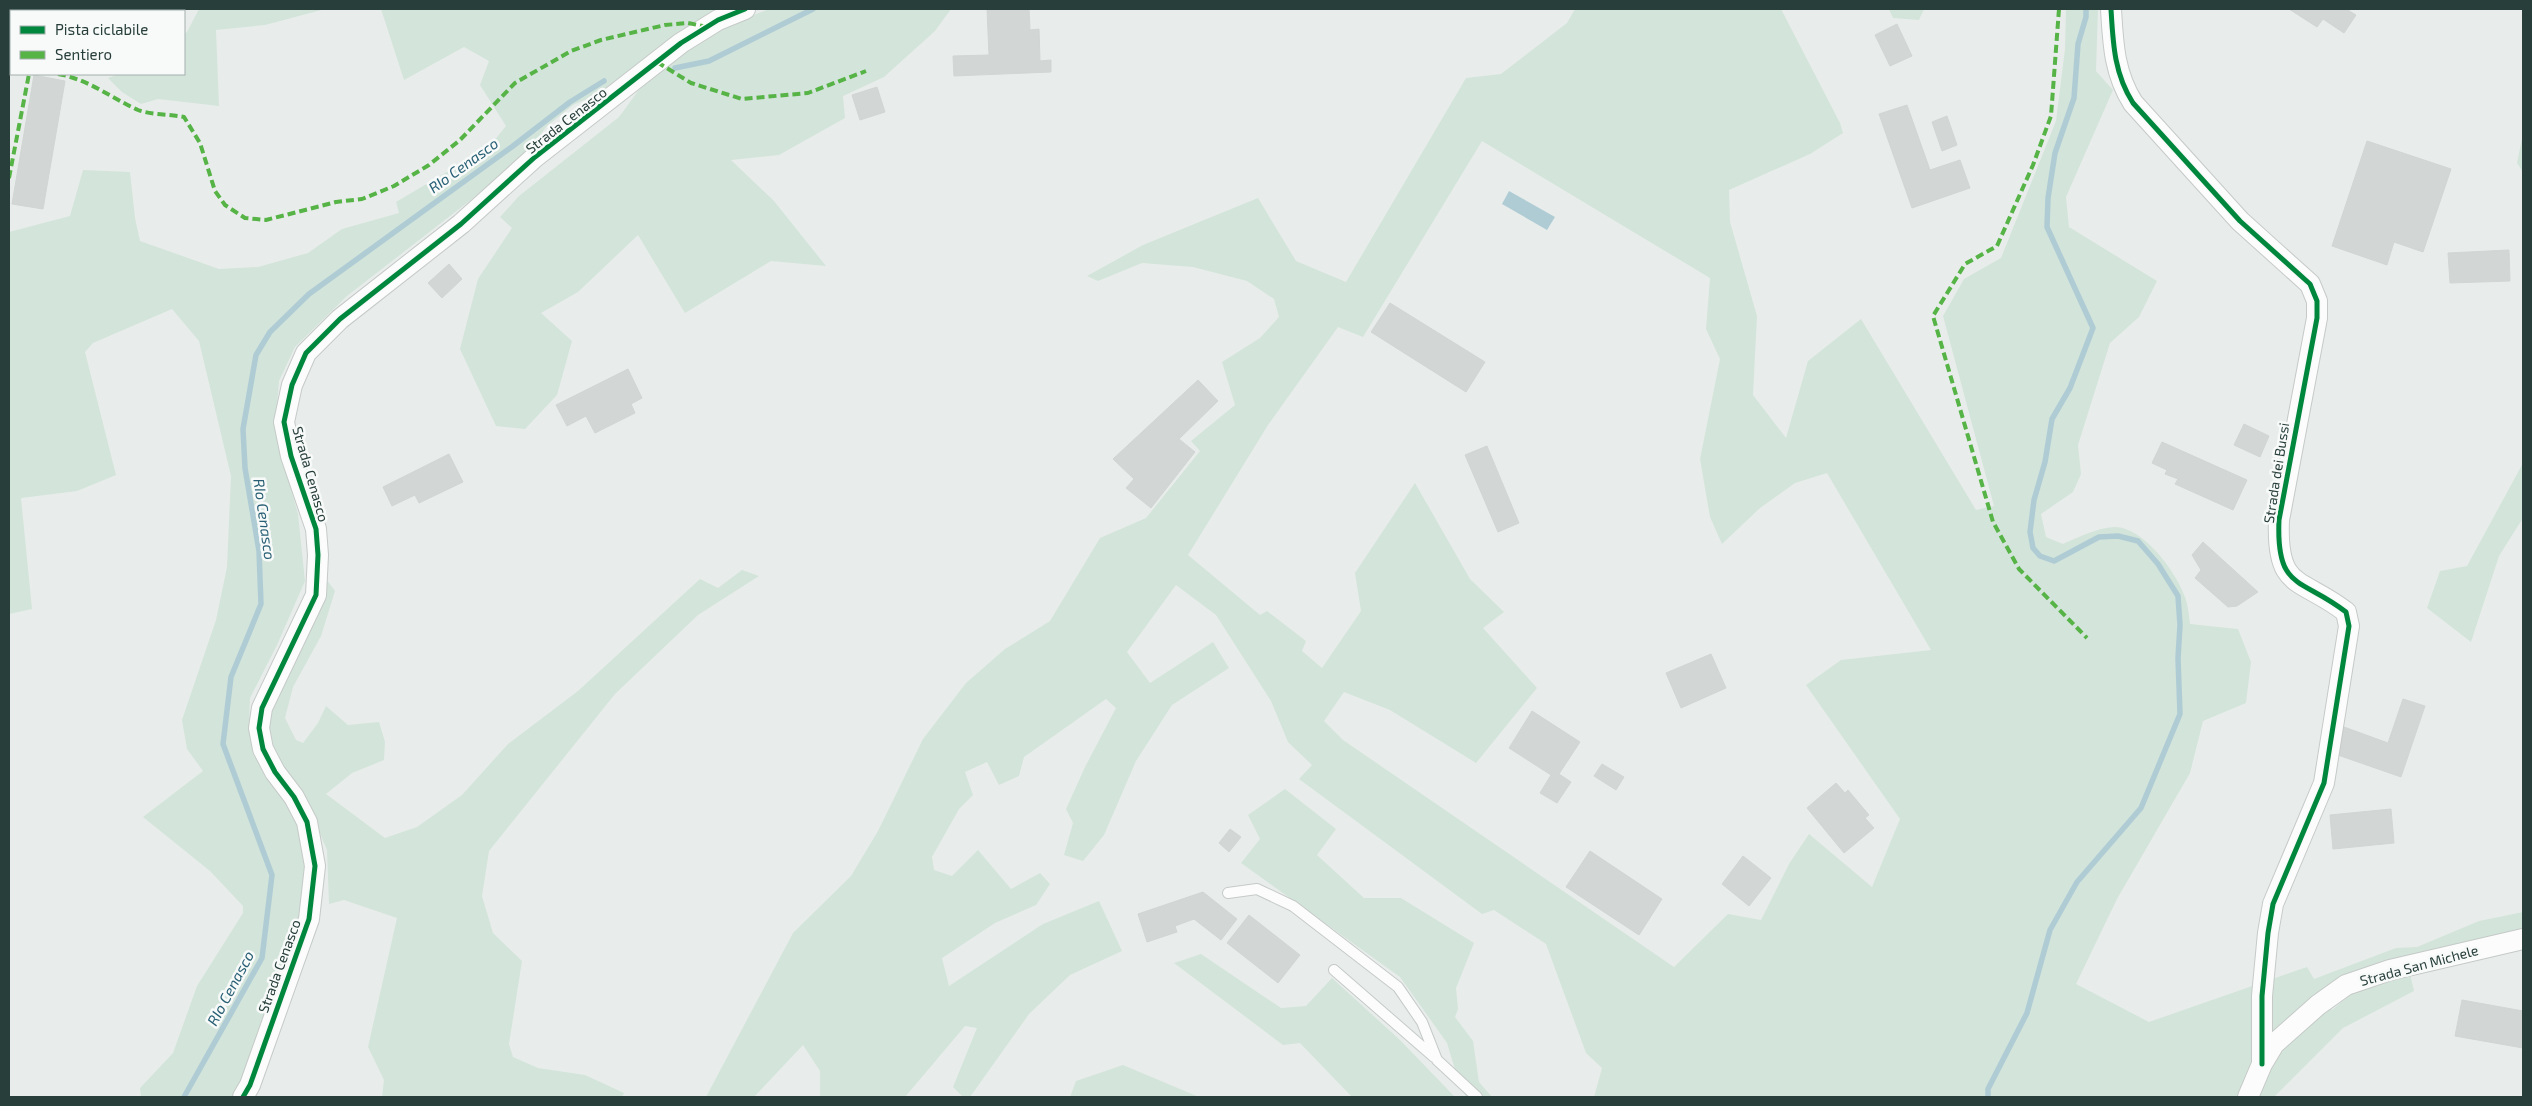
<svg xmlns="http://www.w3.org/2000/svg" width="2532" height="1106" viewBox="0 0 2532 1106" font-family="'Exo 2',sans-serif">
  <style>
    .green { fill: #d3e4da; fill-rule: evenodd }
    .water { fill: #afccd5 }
    .lines { fill: none; stroke-linecap: round; stroke-linejoin: round }
    .stream { stroke: #afccd5; stroke-width: 5.5 }
    .building { fill: #d2d6d5; stroke: #d1d6d4 }
    .lane-casing { stroke: #c5cac8; stroke-width: 12 }
    .street-casing { stroke: #c5cac8; stroke-width: 22 }
    .lane { stroke: #fcfcfc; stroke-width: 10 }
    .street { stroke: #fcfcfc; stroke-width: 20 }
    .quiet { stroke: #56b346; stroke-width: 4; stroke-dasharray: 8 4; stroke-linecap: butt }
    .cycleway-casing { stroke: #f7faf9; stroke-width: 8 }
    .cycleway { stroke: #00873e; stroke-width: 5 }
    .labels { text-anchor: middle; dominant-baseline: central; stroke-width: 5; stroke-linejoin: round; paint-order: stroke }
    .street-label { font-size: 14px; fill: #273e3a; stroke: #f7faf9 }
    .water-label { font-size: 15px; font-style: italic; fill: #285f74; stroke: #f7faf9 }
  </style>
  <rect width="100%" height="100%" fill="#e8edeb"/>
  <path class="green" d="M199 9H325L265 25 216 30 219 106 158 99 141 104 122 92 108 78 119 74H184V34L187 32Z
    M381 9H726L612 88 573 105 546 127 528 151 472 199 347 296 295 347 279 381 275 432 298 514 305 581 277 645 250 698 249 727 300 825 308 867 304 914 236 1097H141L140 1088 173 1053 197 986 243 913V906L210 871 143 817 203 771 187 749 182 720 216 620 227 567 231 476 199 341 172 309 93 343 85 352 116 475 77 491 21 498 32 609 9 614V232L70 216 83 170 130 172 135 218 140 241 219 269 258 267 308 253 342 229 399 213 396 202 489 147 506 126 480 85 489 61 464 47 404 80Z
    M769 9H951L935 31 884 77 843 96 845 118 779 155 731 160 774 201 826 266 771 261 685 313 638 235 578 292 541 313 572 341 557 395 525 429 496 426 460 349 478 279 512 228 500 217 519 196 619 117 638 91 677 56 720 28Z
    M1575 9H1781L1840 123 1843 133 1810 154 1729 190 1730 222 1757 316 1753 395 1786 438 1808 361 1861 319 1976 510 1994 506 1943 316 1964 279 2001 258 2056 121 2065 49 2066 9H2098L2096 71 2113 90 2066 197 2069 227 2157 281 2139 317 2110 343 2078 445 2081 474 2073 492 2041 514 2046 537 2063 544C2079 537 2097 528 2114 527 2143 526 2177 573 2185 597 2188 605 2189 615 2190 624L2238 629 2251 662 2246 703 2203 721 2190 773 2117 899 2076 984 2149 1022 2307 967 2314 979 2396 948 2417 947 2479 921 2523 912V930L2322 993 2332 1010 2351 994 2410 974 2414 991 2343 1028 2274 1097H1594L1602 1068 1586 1053 1546 944 1494 910 1482 914 1299 779 1312 765 1288 742 1271 701 1216 615 1176 585 1127 652 1150 683 1213 642 1229 668 1172 705 1136 761 1104 835 1083 861 1064 855 1073 823 1066 809 1085 767 1116 708 1106 699 1024 757 1019 776 999 785 987 762 965 772 973 795 959 809 932 857 934 870 952 876 978 850 1011 889 1040 873 1050 884 1036 905 995 923 942 958 949 986 1043 924 1099 901 1122 951 1070 975 1029 1014 970 1097H963L953 1087 977 1028 965 1026 905 1097H820V1071L803 1045 754 1097H706L793 933 851 876 878 831 923 739 966 683 1005 649 1050 621 1100 538 1146 518 1200 451 1191 441 1235 405 1222 362 1260 338 1279 317 1274 299 1247 281 1193 267 1142 263 1098 281 1087 276 1143 245 1258 198 1296 261 1346 282 1466 78 1501 74 1567 23ZM1482 141 1710 278 1706 329 1720 359 1700 459 1710 517 1722 544 1760 508 1795 483 1827 473 1931 650 1841 660 1806 685 1900 819 1872 887 1809 834 1789 864 1761 920 1728 914 1674 967 1343 740 1324 721 1344 692 1390 710 1476 763 1537 688 1483 628 1504 612 1470 579 1415 483 1355 573 1361 611 1322 668 1302 651 1306 641 1267 611 1260 615 1188 555 1268 425 1338 327 1363 337Z
    M1889 9H1924L1919 20 1893 18Z
    M2523 134V172L2517 163Z
    M2523 463V518L2499 556 2471 642 2427 608 2440 571 2467 566Z
    M742 570 759 576 698 615 615 694 489 851 482 896 493 933 522 961 509 1044 513 1057 538 1068 585 1075 624 1093 622 1097H382L384 1080 368 1047 397 918 344 900 329 904 327 850 312 815 290 781 274 749 269 723 278 685 324 576 335 591 321 636 293 687 285 718 296 740 303 743 318 723 326 706 348 725 379 722 385 742 384 760 352 773 326 794 385 838 417 827 462 795 508 744 578 691 700 579 718 588Z
    M1285 789 1336 829 1317 855 1364 898H1401L1474 943 1456 988 1458 1009 1455 1017 1473 1041 1479 1082 1492 1097H1466L1458 1079 1447 1043 1400 977 1241 863 1260 839 1248 815Z
    M1201 954 1281 1008 1306 1006 1332 978 1400 1040 1455 1097H1352L1300 1043 1283 1045 1174 963Z
    M1123 1065 1199 1097H1070L1076 1081Z"/>
  <path class="water" d="M1509 191 1555 217 1547 230 1502 204Z"/>
  <g class="lines">
    <path class="stream" d="M675 68 709 61 813 9
      M184 1097 262 958 272 875 223 744 231 677 261 604 259 551 245 468 243 429 256 355 270 332 309 294 513 146 570 102 604 81
      M1988 1097V1089L2027 1013 2050 930 2077 882 2141 808 2180 714 2178 658 2180 625 2178 596 2158 564 2138 541 2118 536 2099 537 2054 561 2040 556 2033 548 2030 532 2034 500 2045 462 2052 419 2070 388 2093 328 2047 227 2048 198 2055 153 2074 98 2078 44 2086 17V9"/>
  </g>
  <path class="building" d="M987 9H1029L1030 30 1039 29 1040 61 1051 60V72L954 76 953 56 989 55Z
    M2289 9H2346L2356 15 2344 33 2323 19 2317 27Z
    M1897 24 1912 56 1890 66 1875 35Z
    M34 75 65 81 43 209 12 204Z
    M877 87 885 112 860 120 852 95Z
    M1907 105 1930 170 1960 160 1970 188 1912 208 1879 114Z
    M1947 116 1957 145 1942 151 1932 122Z
    M2367 141 2451 169 2423 252 2394 242 2387 265 2332 246Z
    M2509 250 2510 281 2450 283 2448 253Z
    M449 264 462 279 442 298 428 283Z
    M1390 303 1485 362 1466 392 1371 332Z
    M628 369 642 398 631 404 635 413 595 433 586 416 567 426 556 405Z
    M1198 380 1218 401 1179 439 1195 452 1151 508 1126 488 1134 479 1113 459Z
    M2244 424 2269 436 2260 457 2234 445Z
    M2162 442 2247 480 2233 510 2175 484 2178 479 2165 474 2167 470 2152 463Z
    M1487 446 1519 523 1498 532 1465 455Z
    M449 454 463 482 419 503 415 495 392 506 383 487Z
    M2203 542 2258 592 2237 606 2228 607 2195 578 2201 570 2192 555Z
    M1711 654 1726 688 1681 708 1666 673Z
    M2403 699 2425 706 2401 777 2335 754 2344 727 2388 743Z
    M1532 711 1580 742 1559 774 1571 782 1557 803 1540 793 1551 775 1509 748Z
    M1602 764 1624 777 1616 790 1594 776Z
    M1836 783 1845 793 1848 790 1869 815 1865 818 1874 828 1844 853 1807 808Z
    M2391 809 2394 843 2333 849 2330 815Z
    M1230 829 1241 837 1229 852 1219 843Z
    M1590 851 1662 899 1639 935 1566 887Z
    M1743 856 1771 878 1749 906 1722 884Z
    M1203 892 1237 919 1221 940 1194 919 1175 926 1177 932 1147 942 1138 914Z
    M1249 915 1300 955 1278 983 1227 943Z
    M2462 1000 2523 1011V1048L2455 1036Z"/>
  <g class="lines">
    <defs>
      <path id="lane" d="M1228 893 1257 889 1293 906 1398 987 1422 1022 1437 1060 1477 1097
        M1334 970 1434 1057"/>
      <path id="street" d="M2111 9C2113 43 2114 73 2133 103L2240 221 2310 284 2317 301V318L2279 520C2276 591 2301 577 2346 612L2349 626 2324 783 2273 904 2268 933 2262 996V1064
        M243 1097 250 1085 309 919 315 866 307 822 294 797 275 772 263 749 259 728 262 708 316 595 318 555 316 529 291 456 284 422 292 385 306 353 340 319 461 224 535 157 681 43 718 20 745 9
        M2248 1097 2262 1064 2274 1044 2318 1005 2346 985 2390 970 2523 939"/>
    </defs>
    <use href="#lane" class="lane-casing"/>
    <use href="#street" class="street-casing"/>
    <use href="#lane" class="lane"/>
    <use href="#street" class="street"/>
    <path class="quiet" d="M2059 9 2051 116 2033 165 1997 246 1965 264 1933 316 1993 522 2019 569 2087 638
      M41 11 42 9
      M657 62 691 83 742 99 808 93 866 71
      M58 74C88 79 111 98 138 110 151 115 170 114 184 117L200 143 215 191 225 205 245 218 266 220 336 202 362 199 394 186 429 165 460 140 515 83 571 51 601 40 665 25 688 23 708 27
      M9 178 29 74"/>
    <defs>
      <path id="cycleway" d="M2111 9C2113 43 2114 73 2133 103L2240 221 2310 284 2317 301V318L2279 520C2276 591 2301 577 2346 612L2349 626 2324 783 2273 904 2268 933 2262 996V1064
        M243 1097 250 1085 309 919 315 866 307 822 294 797 275 772 263 749 259 728 262 708 316 595 318 555 316 529 291 456 284 422 292 385 306 353 340 319 461 224 535 157 681 43 718 20 745 9"/>
    </defs>
    <use href="#cycleway" class="cycleway-casing"/>
    <use href="#cycleway" class="cycleway"/>
  </g>
  <g class="labels">
    <g class="street-label">
      <text transform="translate(566 120) rotate(-38)">Strada Cenasco</text>
      <text transform="translate(2276 473) rotate(-81)">Strada dei Bussi</text>
      <text transform="translate(311 474) rotate(74)">Strada Cenasco</text>
      <text transform="translate(2419 965) rotate(-15)">Strada San Michele</text>
      <text transform="translate(279 966) rotate(-70)">Strada Cenasco</text>
    </g>
    <g class="water-label">
      <text transform="translate(463 165) rotate(-36)">RIo Cenasco</text>
      <text transform="translate(265 519) rotate(82)">RIo Cenasco</text>
      <text transform="translate(230 988) rotate(-62)">RIo Cenasco</text>
    </g>
  </g>
  <rect width="2532" height="1106" fill="none" stroke="#273e3a" stroke-width="20"/>
  <rect x="10" y="10" width="175" height="65" fill="#f7faf9" stroke="#a4afad"/>
  <rect x="20" y="26" width="25" height="8" fill="#00873e" stroke="#a4afad"/>
  <text x="55" y="35" font-size="15" fill="#273e3a">Pista ciclabile</text>
  <rect x="20" y="51" width="25" height="8" fill="#56b346" stroke="#a4afad"/>
  <text x="55" y="60" font-size="15" fill="#273e3a">Sentiero</text>
</svg>
